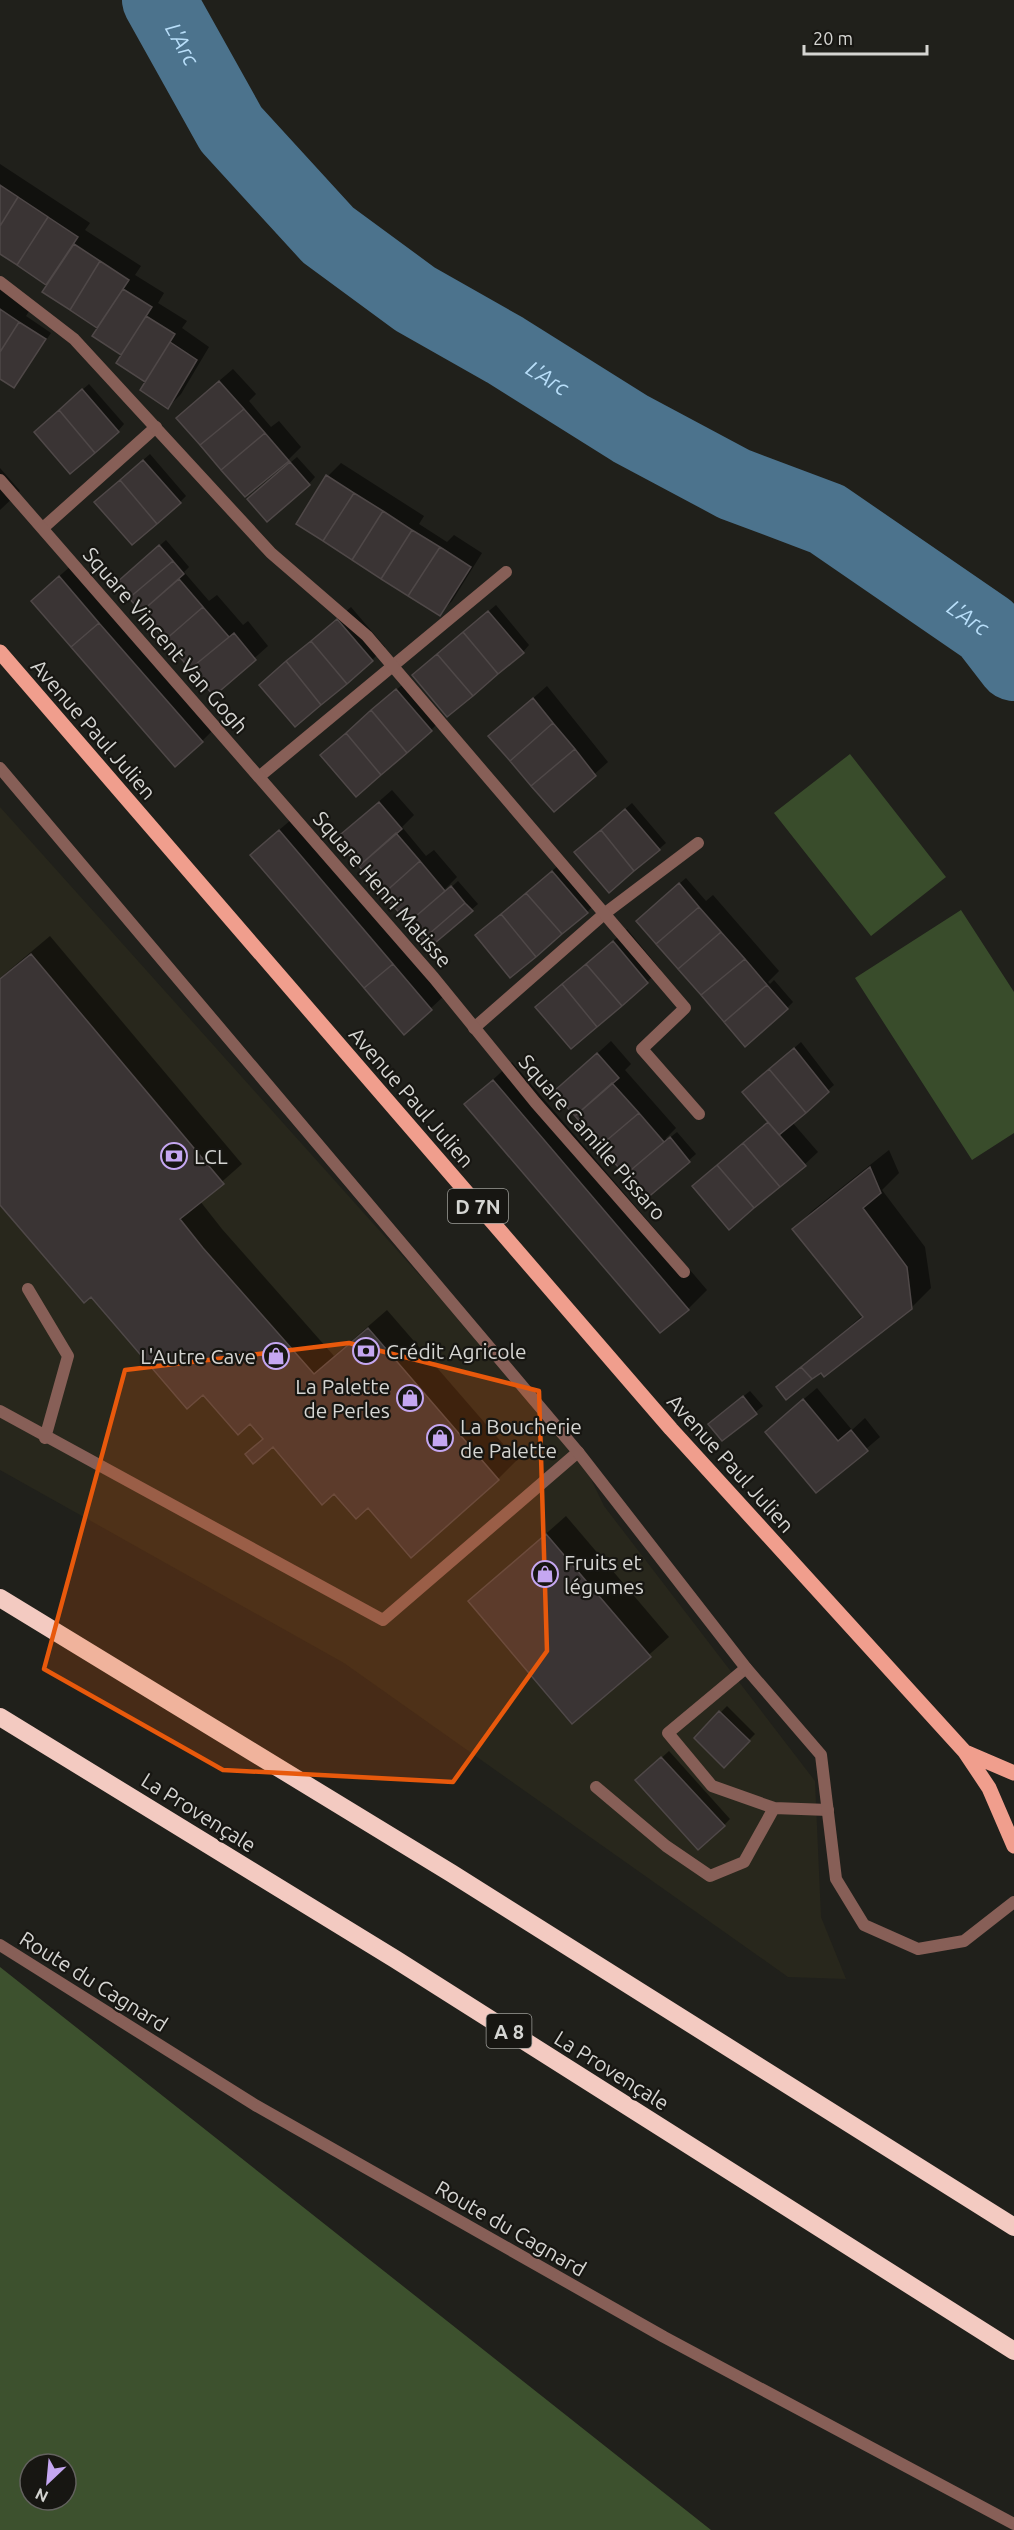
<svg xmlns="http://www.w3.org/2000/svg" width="1014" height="2530" viewBox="0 0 1014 2530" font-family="Ubuntu,sans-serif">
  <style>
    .built { fill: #28271c }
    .green { fill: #394c2b }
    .forest { fill: #3d512e; fill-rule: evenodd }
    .shadow { fill: #0007 }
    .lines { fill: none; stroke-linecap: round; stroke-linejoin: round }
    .river { stroke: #4c738d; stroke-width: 74 }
    .building { fill: #3a3434; stroke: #4f4848; stroke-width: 1.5 }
    .service { stroke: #875f57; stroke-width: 12 }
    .pedestrian { stroke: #875f57; stroke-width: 12 }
    .minor { stroke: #875f57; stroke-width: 12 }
    .tertiary { stroke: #875f57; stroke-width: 12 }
    .primary { stroke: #f09e8d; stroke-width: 15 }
    .motorway { stroke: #f3cac1; stroke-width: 18 }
    .marked { fill: #e8590c; fill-opacity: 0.2; stroke: #e8590c; stroke-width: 4.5; stroke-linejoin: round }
    .labels { text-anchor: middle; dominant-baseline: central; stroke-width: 4.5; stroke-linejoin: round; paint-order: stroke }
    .shield { fill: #171612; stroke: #9c9c98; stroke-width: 1.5 }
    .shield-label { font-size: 20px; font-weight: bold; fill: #d5d5d2 }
    .street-label { font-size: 21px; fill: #d5d5d2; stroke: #171612 }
    .poi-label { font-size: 21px; fill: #d5d5d2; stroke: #171612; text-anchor: start }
    .water-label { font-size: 22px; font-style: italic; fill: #b8def9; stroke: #171612 }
  </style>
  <rect width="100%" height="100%" fill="#20201b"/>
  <path class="built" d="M0 807 578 1452 604 1506 815 1781 821 1917 846 1979 788 1977 344 1663 0 1470Z"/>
  <path class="green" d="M850 754 946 877 871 936 774 813Z
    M961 910 1014 992V1133L972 1160 855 978Z"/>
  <path class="forest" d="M0 1967 711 2530H0ZM30 2464H66V2500H30Z"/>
  <path class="shadow" d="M0 164 90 223 85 230 141 266 135 275 164 293 158 303 187 321 182 328 209 347 181 394 168 407 123 354 94 336 100 328 44 291 48 284 0 253Z
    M0 288 31 308 26 316 51 333 14 386 0 377Z
    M233 369 256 394 249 401 271 427 279 421 301 447 288 460 191 405Z
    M89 384 124 424 118 431 42 426Z
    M150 454 186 496 180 502H96Z
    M297 457 315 477 309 484 255 493Z
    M341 463 424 516 419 524 447 542 454 535 482 553 452 601 439 614 328 476Z
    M0 468 20 491 0 510Z
    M166 540 189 567 184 572 209 601 217 595 243 625 248 621 268 646 214 694 118 583Z
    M73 564 215 728 202 741 46 588Z
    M496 605 529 645 523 652 420 669Z
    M351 607 385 647 372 660 319 635Z
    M403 684 437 724 431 730 386 699Z
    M547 686 608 762 554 810 490 736Z
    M392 790 414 815 402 827 426 856 434 850 457 877 444 890 446 892 458 881 478 904 429 946 384 893 351 826Z
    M632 803 666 843 609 891 583 846Z
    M292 819 444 996 404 1033 265 842Z
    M559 865 593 906 587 912 483 929Z
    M686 878 706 901 713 895 779 971 768 982 770 984 774 980 793 1002 787 1008 644 914Z
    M627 929 660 969 647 982 537 1007Z
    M50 936 242 1164 200 1201 222 1229 334 1356 387 1310 517 1460 498 1479 368 1506 334 1492 273 1445 247 1454 264 1438 250 1422 204 1393 91 1295 0 1203V978Z
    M611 1041 631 1064 625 1070 676 1128 666 1138 667 1140 677 1132 696 1154 647 1197 555 1092Z
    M801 1042 834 1085 792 1122 818 1152 805 1164 707 1173 769 1121 744 1092Z
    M512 1062 707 1290 688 1309 660 1331 466 1105Z
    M889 1150 899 1173 882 1190 925 1247 931 1288 911 1308 810 1361 863 1315 794 1229 812 1211Z
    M817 1388 852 1430 865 1418 880 1437 817 1491 780 1419Z
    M750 1391 763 1406 723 1439 717 1418Z
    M566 1516 669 1637 573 1722 470 1601Z
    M727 1706 755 1734 724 1766 696 1737Z
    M669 1751 730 1819 724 1825 644 1774Z"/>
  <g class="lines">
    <path class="river" id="s1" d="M159 0 231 129 328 235 415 299 505 350 631 429 734 484 827 519 987 629 1014 664"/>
  </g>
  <path class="building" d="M0 185 18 197 0 226Z
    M18 197 48 217 17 265 0 254V226Z
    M48 217 78 237 46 285 17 265Z
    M74 244 100 261 70 310 42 292Z
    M100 261 129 280 97 328 70 310Z
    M123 289 152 307 121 355 92 336Z
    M0 309 19 322 0 352Z
    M146 316 175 334 145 382 116 363Z
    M19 322 46 339 14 388 0 379V352Z
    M170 342 197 360 168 409 140 390Z
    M219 381 244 409 200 445 176 418Z
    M82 389 119 432 95 453 59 410Z
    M244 409 265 433 221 470 200 445Z
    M59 410 95 453 70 474 34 432Z
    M265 433 289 461 245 497 221 470Z
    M143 460 181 503 157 524 120 480Z
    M290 462 310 485 267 522 247 499Z
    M326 475 354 493 323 541 296 524Z
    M120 480 157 524 132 545 94 502Z
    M354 493 383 511 352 560 323 541Z
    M383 511 412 530 381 579 352 560Z
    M412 530 440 547 408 596 381 579Z
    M159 545 173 561 129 598 116 583Z
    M440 547 471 567 440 616 408 596Z
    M173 561 184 574 141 612 129 598Z
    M59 576 99 623 71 647 31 601Z
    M179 579 203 607 165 640 141 612Z
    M203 607 229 637 190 669 165 640Z
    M488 611 524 653 498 674 463 632Z
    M337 619 373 661 347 684 311 641Z
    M99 623 203 742 175 767 71 647Z
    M463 632 498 674 473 696 437 654Z
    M234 633 256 660 214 696 190 669Z
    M311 641 347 684 321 705 286 661Z
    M437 654 473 696 447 717 412 675Z
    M286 661 321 705 295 727 259 685Z
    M396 689 432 731 407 753 371 710Z
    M533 698 553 723 510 761 488 736Z
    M371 710 407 753 381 775 346 733Z
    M553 723 575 749 531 786 510 761Z
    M346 733 381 775 356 797 320 755Z
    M575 749 596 776 554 812 531 786Z
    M379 802 402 829 359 866 335 839Z
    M625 809 660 850 634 871 601 830Z
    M279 830 393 964 364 988 250 855Z
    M601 830 634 871 609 893 574 852Z
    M396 833 420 861 383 894 359 866Z
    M420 861 445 891 408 923 383 894Z
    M552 871 588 913 562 934 526 893Z
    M679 883 699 907 656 944 636 921Z
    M451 886 465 903 422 940 408 923Z
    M526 893 562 934 536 957 501 914Z
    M465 903 473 911 429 948 422 940Z
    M699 907 721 932 678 969 656 944Z
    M501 914 536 957 510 978 475 935Z
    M721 932 745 959 701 995 678 969Z
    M613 941 648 983 622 1006 586 964Z
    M31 954 224 1184 180 1219 203 1248 314 1374 368 1328 499 1480 411 1558 368 1508 356 1519 334 1494 322 1505 273 1447 253 1464 245 1454 263 1439 250 1424 238 1435 203 1395 187 1409 91 1297 84 1303 0 1205V979Z
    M745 959 767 985 724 1022 701 995Z
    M393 964 432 1010 404 1035 364 988Z
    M586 964 622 1006 597 1027 562 984Z
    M562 984 597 1027 571 1049 535 1007Z
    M767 985 788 1009 745 1047 724 1022Z
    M794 1048 829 1092 806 1113 769 1069Z
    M597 1053 619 1078 575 1116 553 1092Z
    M769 1069 806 1113 779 1135 742 1092Z
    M493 1080 689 1310 660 1333 464 1104Z
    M612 1083 639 1113 600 1146 575 1116Z
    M639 1113 664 1142 625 1175 600 1146Z
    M768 1122 806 1166 780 1187 743 1143Z
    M670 1137 690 1162 646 1199 625 1175Z
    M743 1143 780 1187 754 1208 717 1165Z
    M717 1165 754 1208 729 1230 692 1186Z
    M870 1167 881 1193 863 1208 907 1267 912 1309 824 1377 821 1373 812 1379 801 1367 863 1317 792 1229Z
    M801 1367 812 1379 786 1400 776 1387Z
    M743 1396 757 1414 722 1441 708 1424Z
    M803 1399 838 1441 851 1430 868 1451 816 1493 765 1432Z
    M546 1534 651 1657 572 1724 468 1601Z
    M719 1711 750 1741 724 1768 694 1738Z
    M661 1757 725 1826 698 1850 635 1780Z"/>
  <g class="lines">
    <path class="service" d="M43 528 156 427
      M260 776 506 572
      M474 1028 604 914 698 843
      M28 1289 68 1356 45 1438
      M0 1411 383 1620 578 1452
      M746 1668 668 1733 712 1786 774 1808
      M596 1787 666 1846 710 1876 744 1862 774 1808 828 1810"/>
    <path class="pedestrian" d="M0 282 74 339 271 553 367 636 685 1008 642 1049 699 1114"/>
    <path class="minor" d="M0 480 434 978 535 1102 684 1272
      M0 768 578 1452 746 1668 821 1755 836 1879 864 1925 918 1949 964 1941 1014 1902"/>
    <path class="tertiary" d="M0 1945 255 2105 664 2337 1014 2524"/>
    <path class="primary" d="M0 652 671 1429 965 1752 989 1788 1014 1846
      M965 1752 1014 1773"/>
    <path class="motorway" d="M0 1598 451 1873 1014 2227
      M0 1717 395 1959 1014 2351"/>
  </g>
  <path class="marked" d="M349 1343 539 1391 547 1651 453 1782 223 1770 44 1669 125 1370Z"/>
  <defs>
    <symbol id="bank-ring" viewBox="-11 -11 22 22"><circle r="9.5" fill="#171612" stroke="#c5a7f1" stroke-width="1.5"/><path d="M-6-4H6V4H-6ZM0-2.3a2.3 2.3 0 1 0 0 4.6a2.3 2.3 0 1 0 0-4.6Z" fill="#c5a7f1"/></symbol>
    <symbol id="shop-ring" viewBox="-11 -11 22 22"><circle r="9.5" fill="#171612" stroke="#c5a7f1" stroke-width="1.5"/><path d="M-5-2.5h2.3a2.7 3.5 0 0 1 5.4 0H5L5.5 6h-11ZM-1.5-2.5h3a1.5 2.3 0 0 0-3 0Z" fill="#c5a7f1"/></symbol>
  </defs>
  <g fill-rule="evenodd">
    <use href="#bank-ring" x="159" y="1141" width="30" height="30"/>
    <use href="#bank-ring" x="351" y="1336" width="30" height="30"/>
    <use href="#shop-ring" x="261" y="1341" width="30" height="30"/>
    <use href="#shop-ring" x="395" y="1383" width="30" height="30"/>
    <use href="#shop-ring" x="425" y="1423" width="30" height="30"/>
    <use href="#shop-ring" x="530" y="1559" width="30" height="30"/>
  </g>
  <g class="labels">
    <g class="shield">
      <rect x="448" y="1189" width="60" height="34" rx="4.5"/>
      <rect x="486.5" y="2014" width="45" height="34" rx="4.5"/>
    </g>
    <g class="shield-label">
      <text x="478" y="1206">D 7N</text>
      <text x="509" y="2031">A 8</text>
    </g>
    <g class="street-label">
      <text transform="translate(166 640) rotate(49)">Square Vincent Van Gogh</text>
      <text transform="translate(94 729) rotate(49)">Avenue Paul Julien</text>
      <text transform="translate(383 889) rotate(49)">Square Henri Matisse</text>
      <text transform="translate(412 1097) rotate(49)">Avenue Paul Julien</text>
      <text transform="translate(593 1137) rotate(49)">Square Camille Pissaro</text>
      <text transform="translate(731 1463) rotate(48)">Avenue Paul Julien</text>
      <text transform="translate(199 1812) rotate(32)">La Provençale</text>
      <text transform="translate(94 1981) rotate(32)">Route du Cagnard</text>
      <text transform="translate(612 2070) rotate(32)">La Provençale</text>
      <text transform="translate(511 2228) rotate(30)">Route du Cagnard</text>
    </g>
    <g class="poi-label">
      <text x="194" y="1156">LCL</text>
      <text x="386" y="1351">Crédit Agricole</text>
      <text x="256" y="1356" text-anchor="end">L'Autre Cave</text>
      <text x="390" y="1386" text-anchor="end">La Palette<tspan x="390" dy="24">de Perles</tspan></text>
      <text x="460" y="1426">La Boucherie<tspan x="460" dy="24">de Palette</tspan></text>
      <text x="564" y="1562">Fruits et<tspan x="564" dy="24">légumes</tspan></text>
    </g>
    <g class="water-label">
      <text stroke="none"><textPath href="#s1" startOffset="50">L'Arc</textPath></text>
      <text stroke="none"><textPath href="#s1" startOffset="554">L'Arc</textPath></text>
      <text stroke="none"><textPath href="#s1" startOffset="1040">L'Arc</textPath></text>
    </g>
  </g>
  <g transform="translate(48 2482) rotate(206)"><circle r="28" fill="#171612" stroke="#63625f" stroke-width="1.5"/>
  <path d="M0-4.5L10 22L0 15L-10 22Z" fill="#c5a7f1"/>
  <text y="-9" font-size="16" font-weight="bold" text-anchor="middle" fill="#d5d5d2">N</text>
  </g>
  <path d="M804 45v9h123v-9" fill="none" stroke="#d5d5d2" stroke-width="3"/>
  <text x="813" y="45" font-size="18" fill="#d5d5d2" stroke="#171612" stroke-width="4.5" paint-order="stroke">20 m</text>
</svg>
